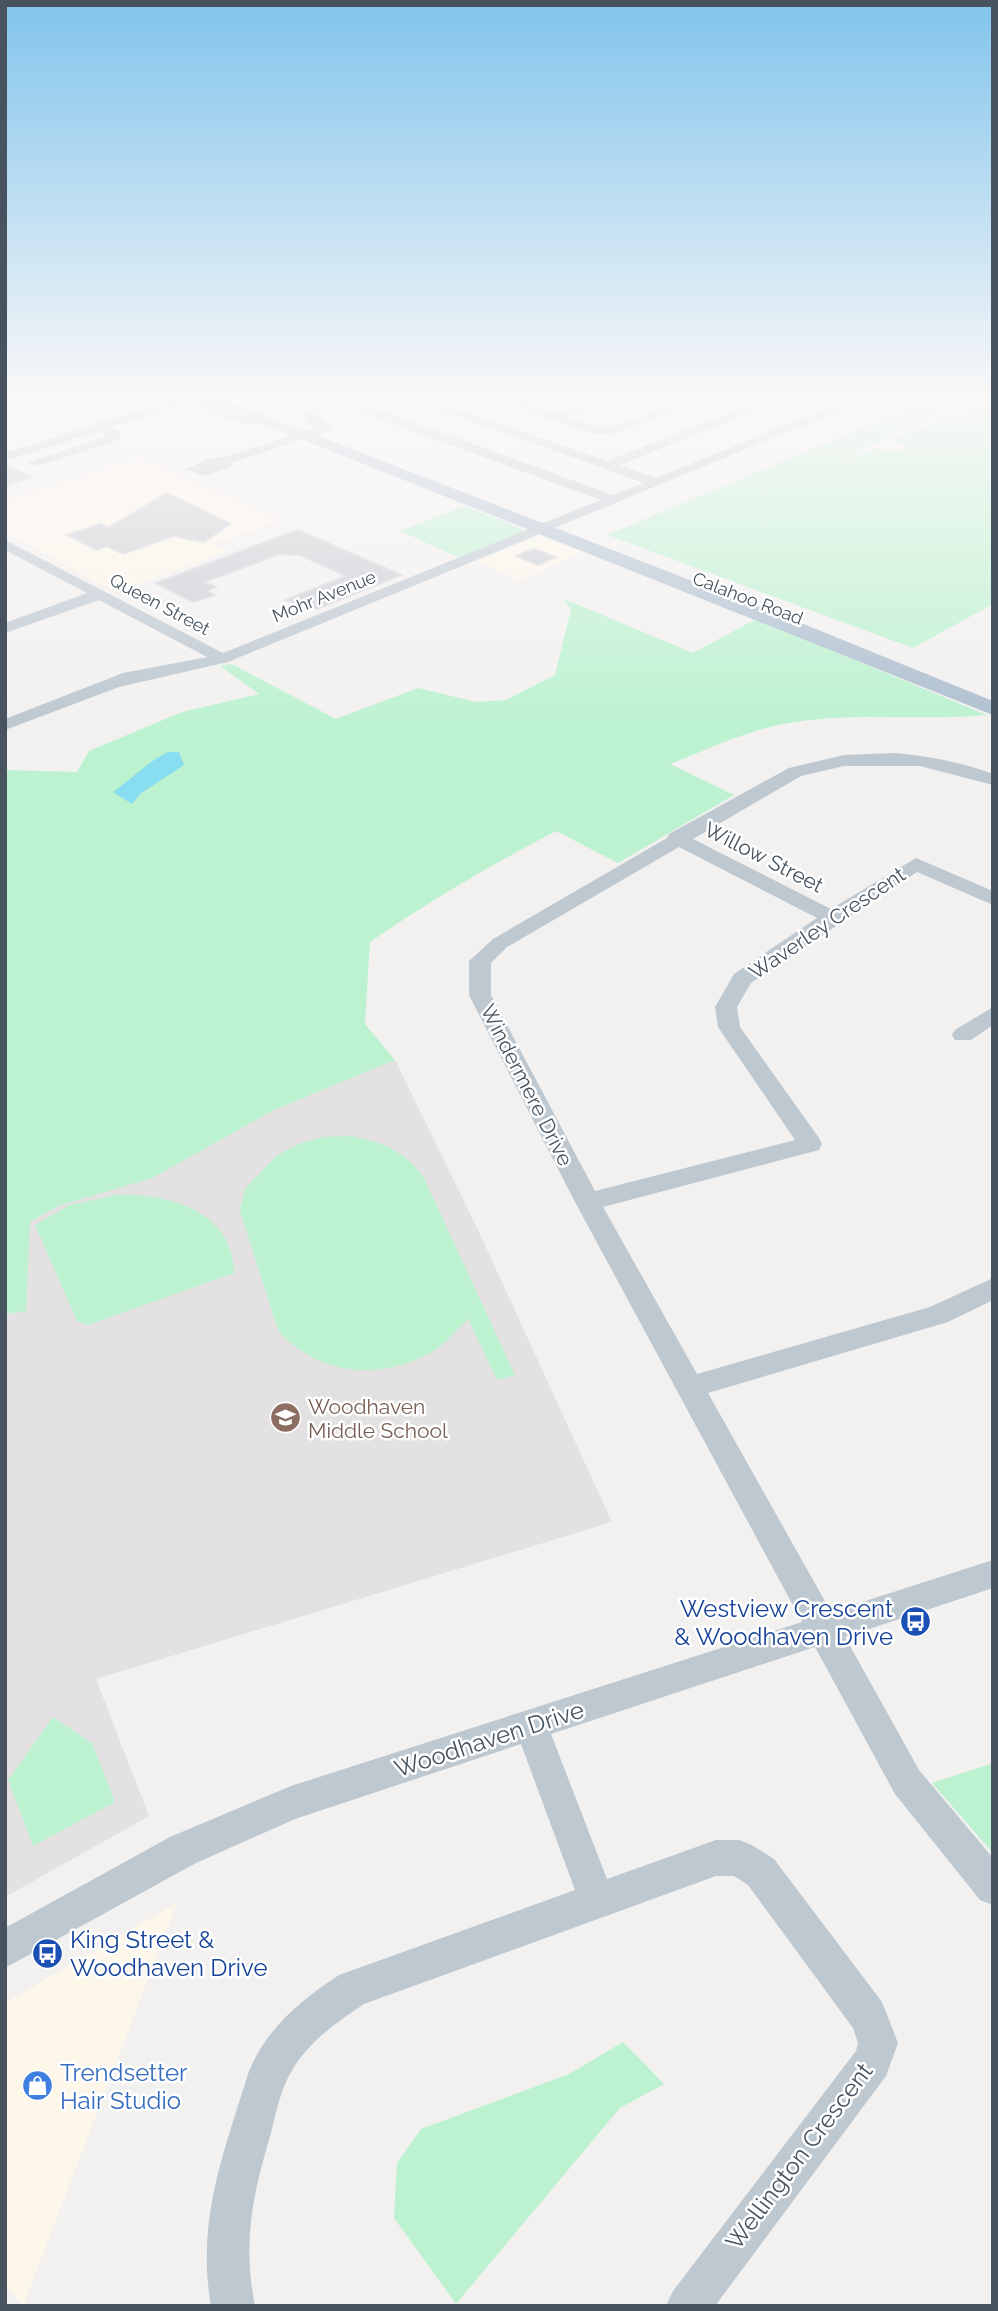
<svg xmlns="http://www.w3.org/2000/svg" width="998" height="2311" viewBox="0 0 998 2311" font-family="Raleway,sans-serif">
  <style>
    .commercial { fill: #fdf7ea }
    .education { fill: #e4e1e2 }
    .green { fill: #bdf2d1 }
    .water { fill: #88ddf1 }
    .building { fill: #cacdd3; stroke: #d4d6dc; stroke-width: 2 }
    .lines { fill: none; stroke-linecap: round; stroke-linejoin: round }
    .minor { fill: #bdc8d0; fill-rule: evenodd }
    .major { fill: #afc0d0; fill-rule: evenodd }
    .labels { text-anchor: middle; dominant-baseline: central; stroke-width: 5; stroke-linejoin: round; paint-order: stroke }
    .far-street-label { font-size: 18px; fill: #47545f; stroke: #fff }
    .street-label { font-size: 21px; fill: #47545f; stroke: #fff }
    .education-label { font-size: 21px; fill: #785e54; stroke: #fff; text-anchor: start }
    .near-transit-label { font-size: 24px; fill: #164399; stroke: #fff; text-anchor: end }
    .near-street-label { font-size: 24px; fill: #47545f; stroke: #fff }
    .near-shop-label { font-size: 24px; fill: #366cbe; stroke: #fff; text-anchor: start }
  </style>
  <rect width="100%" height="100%" fill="#f3f0f0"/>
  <path class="commercial" d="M140 459 281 520 214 544 226 551 210 558 116 592 5 533V501Z
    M539 536 582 552 519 580 476 561Z
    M177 1903 23 2306 5 2285V2003Z"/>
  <path class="education" d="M395 1060 478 1230 612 1522 96 1679 149 1816 5 1897V1315L26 1311 29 1223 58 1206 274 1110Z"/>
  <path class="green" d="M914 397H987L953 407 836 462 875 449 899 451 907 448 892 439 993 401V604L913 648 607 535 927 401Z
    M465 506 529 532 462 559 400 531Z
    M562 598 693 653 756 619 987 715C915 722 837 709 766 728 733 737 701 752 670 764L734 795 618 863 556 831C491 865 430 901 370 942L365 1024 395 1060 274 1110 152 1178 58 1206 30 1222 26 1311 5 1314V770L77 772 89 751 182 712 259 694 220 666 232 664 336 719 418 688 476 702 506 700 555 675 571 609Z
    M351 1136C382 1142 406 1151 424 1178L515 1375 497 1380 468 1319C456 1331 446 1344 432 1352 381 1381 317 1376 278 1330L240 1211 245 1189 276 1156 298 1144 324 1137Z
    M116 1195C168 1193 233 1211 234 1273L88 1325 77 1321 35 1225 70 1205Z
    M53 1717 92 1743 115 1802 33 1846 8 1780Z
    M993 1763V1853L932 1783Z
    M623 2042 664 2084 620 2108 456 2304 394 2218 397 2163 421 2129 569 2074Z"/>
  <path class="water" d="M168 752H179L184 765 140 794 132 804 113 792C132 779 147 762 168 752Z"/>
  <path class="building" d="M5 464 33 477 5 486Z
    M167 493 230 524 204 542 173 536 123 554 107 546 96 550 67 535 100 524 108 528Z
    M298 530 401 575 317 609 286 600 346 576 300 555 280 554 204 582 216 587 207 591 214 595 193 602 156 583Z
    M534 549 556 557 538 565 516 556Z"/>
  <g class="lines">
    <path class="minor" d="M21 397H42L5 410V402Z
      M179 397C203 397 220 410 244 416 253 418 259 414 266 419L246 425 187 403 111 427 119 430 121 439 39 466 27 463 108 435 99 431 5 461V453Z
      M262 397H281L249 410 243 406Z
      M404 397H423L607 461 758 402 768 405 620 465 656 478 855 397H873L228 662 119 687 5 730V719L123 673 207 657 99 600 5 633V623L87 593 5 550V540L223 653 601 500 341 405V399H349L613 495 644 483Z
      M517 397H534L528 404 556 413 598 397H617L568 417C577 420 589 426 599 427 633 429 667 397 704 397L620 432 597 435 518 409Z
      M312 429 322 432 232 463 230 468 204 476 186 469 210 458 225 457Z
      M895 753C929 756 961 762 993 774V785L920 766H844L801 776 693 839 831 909 916 858 993 891V905L917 872 751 983 737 1007 740 1027 819 1138 822 1144 819 1150 603 1207 697 1374 930 1307 993 1278V1300L948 1322 708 1393 831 1612 993 1560V1588L845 1637 919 1770 993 1858V1905L980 1900 895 1794 815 1647 551 1734 607 1879 716 1840H739L752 1845 774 1859 882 2002 898 2043 886 2076 715 2306H666L673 2291 856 2051 858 2043 853 2028 748 1885 734 1876H716L364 2004C334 2024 301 2047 286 2082 279 2098 275 2116 271 2133 253 2194 242 2242 255 2306H211C196 2220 224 2152 249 2071 267 2028 301 2000 339 1975L575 1890 521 1744 295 1819 196 1863 5 1968V1928L170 1837 291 1786 802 1622 575 1202 469 995V961L493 939 667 838 669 834 789 768 844 755ZM679 847 817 918 734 974 715 1007 718 1027 795 1140 595 1191 491 995V963L507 947Z
      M993 1007V1025L971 1040H955L952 1035 955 1030Z"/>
    <path class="major" d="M196 397H217L309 433 314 427 302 417 310 408H320L322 411 318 416 333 427 318 436 811 627 993 701V715Z"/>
  </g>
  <linearGradient id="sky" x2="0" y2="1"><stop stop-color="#81c4ec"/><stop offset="0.55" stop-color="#faf8f8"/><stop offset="1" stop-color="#faf8f8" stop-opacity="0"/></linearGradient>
  <rect width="998" height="721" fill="url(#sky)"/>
  <defs>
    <symbol id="school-disc" viewBox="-11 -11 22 22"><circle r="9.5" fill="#8d6e63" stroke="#fff"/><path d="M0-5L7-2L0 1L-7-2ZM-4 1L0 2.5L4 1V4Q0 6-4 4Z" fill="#fff"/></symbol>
    <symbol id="bus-disc" viewBox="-11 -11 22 22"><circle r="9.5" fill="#1a4fb4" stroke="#fff"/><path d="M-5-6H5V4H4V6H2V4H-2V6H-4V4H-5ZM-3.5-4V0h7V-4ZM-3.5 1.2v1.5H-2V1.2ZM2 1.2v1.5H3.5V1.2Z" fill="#fff"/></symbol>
    <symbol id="shop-disc" viewBox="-11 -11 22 22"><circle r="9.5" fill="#3f7fe0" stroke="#fff"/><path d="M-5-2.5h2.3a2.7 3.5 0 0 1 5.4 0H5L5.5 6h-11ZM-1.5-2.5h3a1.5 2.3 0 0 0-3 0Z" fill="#fff"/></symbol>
  </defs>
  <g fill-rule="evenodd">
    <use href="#school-disc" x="268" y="1400" width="35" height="35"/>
    <use href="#bus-disc" x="898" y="1604" width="35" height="35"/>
    <use href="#bus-disc" x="30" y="1936" width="35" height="35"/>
    <use href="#shop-disc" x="20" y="2068" width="35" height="35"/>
  </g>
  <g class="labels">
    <g class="far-street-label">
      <text transform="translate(324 596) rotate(-22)">Mohr Avenue</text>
      <text transform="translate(748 598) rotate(21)">Calahoo Road</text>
      <text transform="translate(160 604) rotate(28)">Queen Street</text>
    </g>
    <g class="street-label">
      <text transform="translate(764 857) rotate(27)">Willow Street</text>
      <text transform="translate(827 923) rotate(-34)">Waverley Crescent</text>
      <text transform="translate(527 1085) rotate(63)">Windermere Drive</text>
    </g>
    <g class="education-label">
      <text x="308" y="1406">Woodhaven<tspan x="308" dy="24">Middle School</tspan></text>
    </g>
    <g class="near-transit-label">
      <text x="893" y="1608">Westview Crescent<tspan x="893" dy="28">&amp; Woodhaven Drive</tspan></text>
      <text x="70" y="1939" text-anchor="start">King Street &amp;<tspan x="70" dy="28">Woodhaven Drive</tspan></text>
    </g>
    <g class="near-street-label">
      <text transform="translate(489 1739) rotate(-18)">Woodhaven Drive</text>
      <text transform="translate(799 2156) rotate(-53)">Wellington Crescent</text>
    </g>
    <g class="near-shop-label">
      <text x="60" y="2072">Trendsetter<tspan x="60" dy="28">Hair Studio</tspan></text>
    </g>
  </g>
  <rect width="998" height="2311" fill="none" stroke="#47545f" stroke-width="14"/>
</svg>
